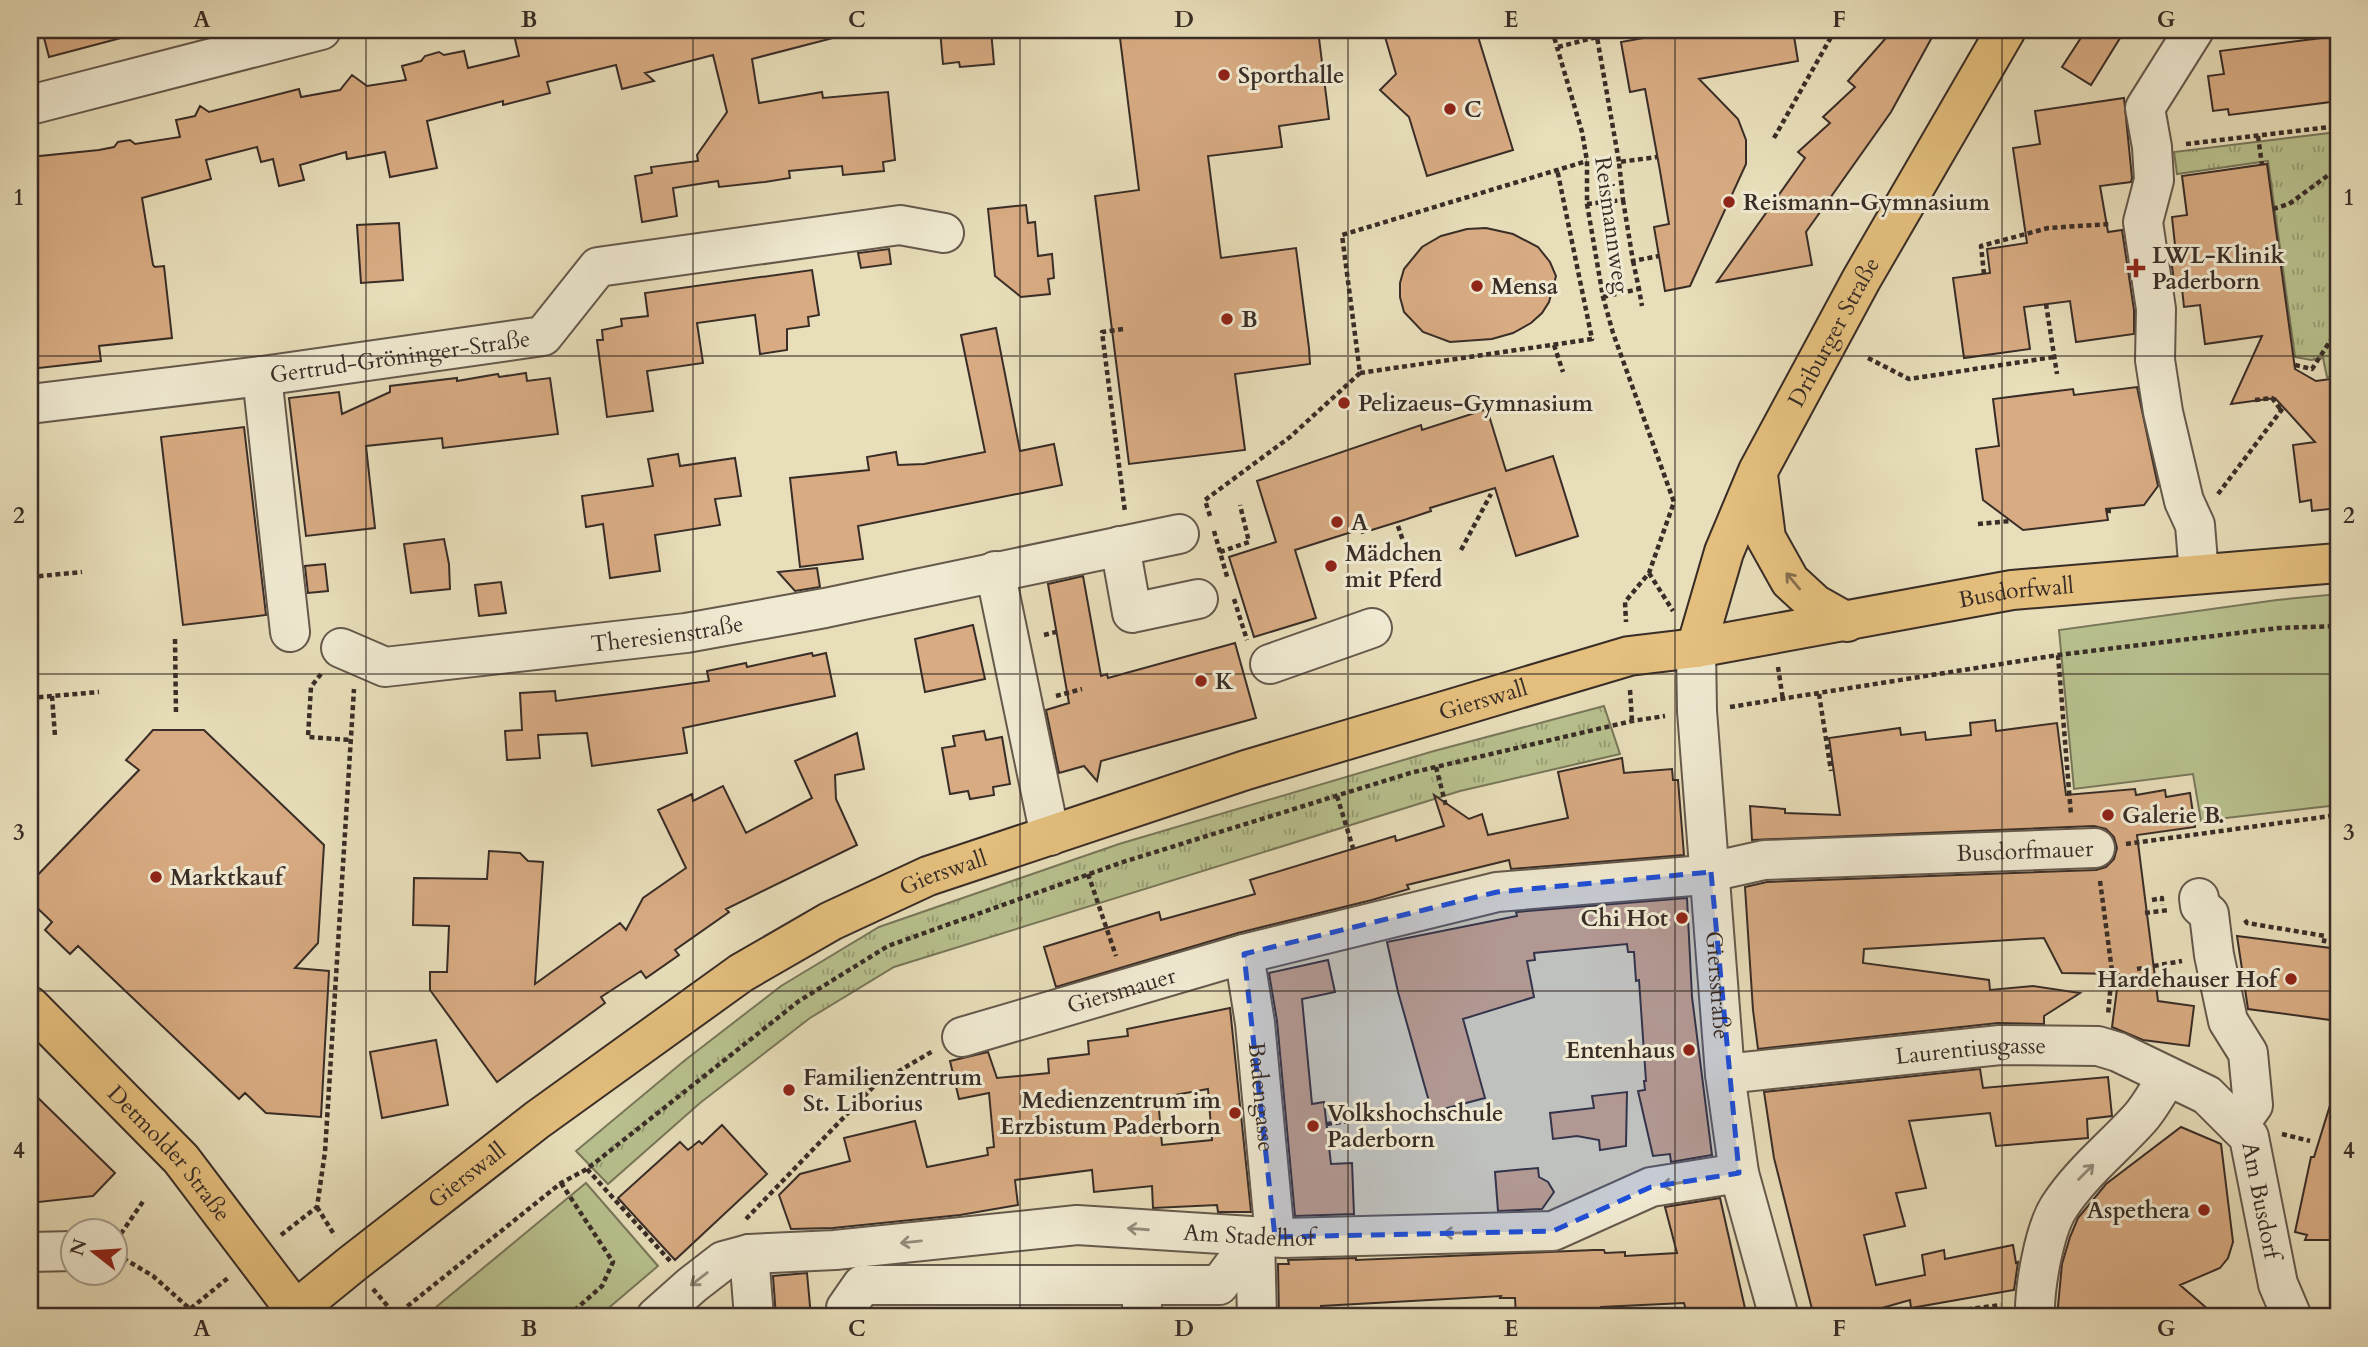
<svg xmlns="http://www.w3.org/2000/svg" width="2368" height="1347" viewBox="0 0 2368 1347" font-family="Cardo,serif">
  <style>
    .grass { fill: url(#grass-tufts); stroke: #78775a; stroke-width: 2 }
    .park { fill: #b8c18e; stroke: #78775a; stroke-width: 2 }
    .building { fill: #d8ab82; stroke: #392d27; stroke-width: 2; fill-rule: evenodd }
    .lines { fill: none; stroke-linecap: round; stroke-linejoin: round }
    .minor-casing { stroke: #65594c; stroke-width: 42 }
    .major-casing { stroke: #392d27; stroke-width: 42 }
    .path { stroke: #392d27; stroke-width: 4.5; stroke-dasharray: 5 3.5; stroke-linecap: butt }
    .minor { stroke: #f0ead2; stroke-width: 38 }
    .major { stroke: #e4bf7d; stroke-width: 38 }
    .oneway { stroke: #866f4e }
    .oneway2 { stroke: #948c7c }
    .marked { fill: #1d4ed8; fill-opacity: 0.2; stroke: #1d4ed8; stroke-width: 5; stroke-dasharray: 14 9; stroke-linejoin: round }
    .grid { fill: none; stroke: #392d27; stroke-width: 2; stroke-opacity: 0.55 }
    .poi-dot { fill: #8f2418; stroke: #f0ead2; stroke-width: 2.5 }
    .labels { text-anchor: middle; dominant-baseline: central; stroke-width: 6; stroke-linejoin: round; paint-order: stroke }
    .poi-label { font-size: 23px; font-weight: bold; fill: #392d27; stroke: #f0ead2; text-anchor: start }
    .street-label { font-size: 23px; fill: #392d27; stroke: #f0ead2 }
    .neatline { fill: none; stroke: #392d27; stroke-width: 2.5 }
    .grid-label { font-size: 23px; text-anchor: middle; font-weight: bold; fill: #392d27 }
  </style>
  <defs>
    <pattern id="grass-tufts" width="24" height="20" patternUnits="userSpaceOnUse" patternTransform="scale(1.75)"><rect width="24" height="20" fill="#b8c18e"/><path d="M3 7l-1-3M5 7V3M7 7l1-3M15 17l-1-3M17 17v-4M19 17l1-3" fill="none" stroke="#979d74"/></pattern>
  </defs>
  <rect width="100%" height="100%" fill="#e8deba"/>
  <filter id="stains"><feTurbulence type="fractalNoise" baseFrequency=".00286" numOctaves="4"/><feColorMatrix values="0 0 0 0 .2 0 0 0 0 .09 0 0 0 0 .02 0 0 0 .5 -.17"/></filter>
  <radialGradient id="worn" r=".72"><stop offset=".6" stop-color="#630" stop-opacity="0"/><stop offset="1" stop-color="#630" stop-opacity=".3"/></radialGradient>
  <path class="grass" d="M2338 132V375L2327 377 2323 358 2311 360 2295 357 2268 161 2177 174 2174 152Z
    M1604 706 1620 754 1460 791 894 967 810 1018 700 1103 608 1184 576 1151 684 1061 781 986 879 927 1119 844 1434 751Z"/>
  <path class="park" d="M2338 594V805L2201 821 2193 774 2074 789 2059 630 2277 600Z
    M586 1183 658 1266 598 1317H424Z"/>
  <path class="building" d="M42 30H120L121 38 49 57Z
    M537 30H832L833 38 752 59 759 103 822 92 823 98 888 92 895 160 883 162 884 171 843 175 842 166 789 171 790 178 765 182 719 187 718 181 673 188 677 216 642 222 635 176 652 173 651 167 698 161 697 155 727 112 713 55 645 73 654 81 622 89 616 65 547 82 550 93 503 105V101L427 121 437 168 390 177 385 152 347 159 346 152 300 165 304 180 279 186 273 159 261 162 257 147 206 160 211 179 142 198 153 265 155 267 164 266 172 338 99 346 101 361 30 369V157L99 150 114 147 118 142 130 140 135 144 180 137 176 120 195 116 200 106 209 112 299 89 301 97 340 90 352 75 367 86 406 80 402 66 421 61 425 56 439 52 444 55 464 51 468 68 519 56 514 35Z
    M940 30H991L994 64 960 67 959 62 943 64Z
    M1119 30H1318L1329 119 1279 126 1282 147 1208 156 1221 258 1296 248 1309 348 1310 364 1235 374 1245 450 1129 464 1095 196 1139 190Z
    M1383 30H1476L1513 150 1427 176 1409 117 1380 90 1396 74Z
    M1688 30H1793L1798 61 1699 79 1738 119 1746 140V164L1690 286 1665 291 1654 227 1669 224 1660 171 1645 89 1630 92 1621 42Z
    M1893 30H1936L1891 112 1806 232 1812 265 1717 282 1805 158 1798 152 1830 123 1823 117 1855 87 1848 81Z
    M2086 30H2125L2091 85 2062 67Z
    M2338 36V101L2229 115 2228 109 2213 111 2208 76 2224 74 2220 51Z
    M2124 98 2132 178 2131 182 2100 186 2108 232 2122 230 2134 310V334L2076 342 2070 301 2024 307 2030 349 1964 358 1953 278 1990 273 1987 249 2027 243 2013 148 2040 144 2035 111Z
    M2267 164 2295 369 2316 381 2338 378V508L2312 511 2311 500 2300 502 2293 445 2315 442 2275 398 2231 404 2262 336 2205 344 2200 305 2184 307 2181 279 2174 280 2169 246 2175 245 2172 217 2187 215 2182 176Z
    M1026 205 1028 223 1035 222 1038 256 1052 254 1054 278 1048 279 1050 294 1021 297 995 276 988 209Z
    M399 223 403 280 361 283 357 225Z
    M1486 228 1513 234 1538 247 1550 262 1556 276 1549 302 1542 313 1531 323 1513 333 1492 339 1450 342 1423 332 1404 312 1400 297V283L1404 269 1422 247 1441 236 1467 229Z
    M889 249 891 264 861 268 858 253Z
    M812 270 819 315 808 317 809 326 787 329V350L760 354 755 315 697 323 703 363 647 371 653 411 607 417 597 340H603L602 330 622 326 621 319 648 316 645 293Z
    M996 328 1020 451 1054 444 1062 485 858 526 863 559 800 567 790 478 869 470 867 457 896 452 898 465 924 464 985 452 961 335Z
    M526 373 527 381 550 378 558 434 443 448 442 438 366 446 375 528 306 536 289 398 339 392 342 414 390 392V386L457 378V381L498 374 499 377Z
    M2137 387 2158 486 2144 505 2106 509 2108 520 2023 530 1983 500 1976 449 1999 446 1993 399 2073 389 2074 395Z
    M1487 409 1506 471 1553 456 1578 536 1516 556 1495 488 1430 508 1431 511 1404 520 1362 533 1361 529 1295 550 1316 618 1254 637 1229 557 1276 542 1257 481 1421 425 1422 430Z
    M244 427 266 615 183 625 161 437Z
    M678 454 680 466 735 458 741 496 715 499 720 525 655 535 660 571 610 578 603 524 586 527 582 496 653 486 648 459Z
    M444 539 449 564 450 589 411 593 404 544Z
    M325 564 328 591 308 593 305 566Z
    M817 568 820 587 795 591 778 572Z
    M1083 576 1101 676 1107 674 1108 678 1235 643 1256 718 1101 761 1097 781 1084 766 1059 773 1046 710 1069 703 1048 584Z
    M501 582 506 613 479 616 475 585Z
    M973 625 985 679 925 692 915 639Z
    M812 653 813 656 826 653 835 696 683 728 687 753 592 766 587 733 538 735 540 758 507 760 505 731 522 730 520 693 555 691 556 701 643 690 709 681 707 671 746 663 747 667Z
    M1995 720 1996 731 2057 723 2066 795 2135 789 2136 795 2165 790 2166 797 2190 793 2195 827 2137 835 2158 1001 2194 1006 2189 1046 2143 1040 2112 1027 2119 974 2062 973 2044 938 1864 949 1863 963 1989 980 1990 990 2033 986 2080 993 2044 1016V1024L1998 1023 1758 1049 1753 1010 1745 887 1767 882 2096 870 2106 867 2114 859 2117 848 2114 837 2106 829 2094 826 1752 840 1750 806 1785 809V813L1840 815 1829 738 1900 728 1901 735 1925 732 1926 740 1971 735 1970 723Z
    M153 730H204L324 845 318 943 295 968 329 971 321 1117 266 1113 245 1093 239 1099 78 946 70 954 45 930 52 922 30 901V883L139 770 126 760Z
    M984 731 986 740 1002 737 1010 784 993 787 994 795 970 799 968 791 950 794 942 748 955 746 953 736Z
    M857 733 864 769 835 775 836 799 857 845 726 909 729 912 675 950 679 955 646 978 641 971 601 997 605 1003 497 1082 430 990V972H447L449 926 413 925 414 878 487 879 489 851 520 853 528 861 543 862 535 984 620 923 626 930 643 898 686 868 658 810 692 794 693 801 723 786 746 833 812 798 795 761Z
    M1622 758 1624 773 1672 769 1673 780H1678L1684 855 1511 869 1509 860 1407 885 1409 889 1372 900 1238 933 1056 987 1044 947 1159 912 1161 920 1255 894 1250 880 1395 836 1396 841 1444 826 1434 795 1469 819 1482 814 1488 835 1568 818 1558 772Z
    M1687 898 1692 997 1712 1155 1671 1162 1670 1154 1653 1156 1638 1091 1645 1090 1644 1081H1646L1639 980 1636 981 1634 952H1628L1627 944 1534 953 1535 960 1527 961 1534 997 1463 1019 1485 1098 1432 1112 1398 992 1387 942 1517 916 1516 912Z
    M2237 936 2338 949V1021L2248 1009Z
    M1328 960 1335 992 1302 999 1312 1104 1324 1102 1331 1164 1352 1163 1354 1214 1295 1216 1277 1021 1269 973Z
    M1230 1008 1251 1212H1218L1217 1205 1153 1208 1152 1186 1094 1192 1092 1170 1015 1180 1018 1205 960 1215 833 1228 791 1229 779 1195 800 1174 850 1161 844 1138 915 1121 927 1167 988 1155 987 1148 994 1147 989 1093 959 1099 950 1061 988 1052 997 1078 1049 1073 1048 1059 1089 1054 1088 1041 1128 1036 1127 1029ZM1208 1089 1212 1140 1162 1145 1158 1098Z
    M436 1040 448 1105 382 1118 370 1052Z
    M1980 1069 1983 1088 2108 1077 2112 1116 2087 1119 2088 1138 1996 1146 1990 1113 1909 1121 1926 1188 1896 1193 1905 1226 1864 1235 1876 1285 1925 1275 1922 1255 1944 1250 1945 1259 2013 1245 2016 1263 2018 1262 2014 1290 1911 1308 1910 1300 1850 1317H1814L1774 1158 1764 1092Z
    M30 1090 115 1173 93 1196 30 1203Z
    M1627 1092 1626 1146 1600 1150 1599 1140 1577 1136 1553 1139 1550 1113 1594 1108 1592 1096Z
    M2332 1099 2338 1100V1240H2305L2307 1235 2295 1232 2311 1157H2314Z
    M722 1125 767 1174 675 1260 618 1198 680 1142 688 1150 699 1141 702 1144Z
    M2181 1127 2221 1144 2233 1242 2228 1258 2220 1268 2180 1285 2217 1317H2057L2062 1264 2070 1237 2078 1218 2106 1184Z
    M1538 1168 1539 1177 1548 1182 1554 1192 1542 1209 1498 1211 1495 1172Z
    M1720 1198 1747 1317H1688L1684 1303 1601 1307 1602 1311 1558 1316H1516L1515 1298H1500L1501 1296 1321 1306V1317H1279L1278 1264H1289L1288 1260 1356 1258V1260L1594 1250H1604L1605 1253 1625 1252V1256L1677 1253 1665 1207Z
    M807 1273 811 1317H776L773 1276Z"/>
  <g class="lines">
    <defs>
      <g id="minor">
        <path d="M2194 30 2145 108 2152 147 2154 180 2143 222 2156 309 2155 360 2163 412 2184 501 2195 525 2199 574"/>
        <path d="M30 105 321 30"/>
        <path d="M262 376 290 632"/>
        <path id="s1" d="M30 404 262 376 543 336 598 267 900 225 944 233"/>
        <path d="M1120 546 1132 613 1198 599"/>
        <path d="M995 571 1050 836"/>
        <path id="s2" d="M341 648 385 667 686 633 825 608 1179 534"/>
        <path id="s3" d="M1696 648 1697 711 1725 1074 1739 1173 1779 1317"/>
        <path d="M1270 664 1372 628"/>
        <path d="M2199 898 2200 906 2209 914 2214 955 2228 1021 2248 1053 2253 1105 2238 1126"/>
        <path id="s4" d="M1244 954 1255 1023 1275 1237"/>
        <path id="s5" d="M962 1037 1244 954 1497 892 1692 876 1764 860 2095 848"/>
        <path id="s6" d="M1725 1074 2000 1045 2098 1046 2118 1052 2207 1095 2249 1137 2278 1284 2292 1317"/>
        <path d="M1255 1237 1257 1317"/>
        <path d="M30 1252 74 1251"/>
        <path d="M749 1254 754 1317"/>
        <path id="s7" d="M656 1317 692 1285 723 1261 749 1254 835 1250 1077 1225 1284 1238 1553 1231 1651 1187 1739 1173"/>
        <path d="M847 1317 846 1308 862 1285H1219L1255 1237"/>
        <path d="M1142 1317V1285"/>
        <path d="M2035 1317C2034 1289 2044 1230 2059 1207 2081 1173 2113 1148 2140 1118 2150 1107 2158 1091 2167 1078"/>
      </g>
      <g id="major">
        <path d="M1758 475 1766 538 1790 581 1815 604 1847 622"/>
        <path id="s8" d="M1696 648 1724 552 1758 471 1861 280 2006 30"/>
        <path id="s9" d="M30 1006 181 1159 296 1311"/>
        <path id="s10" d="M287 1317 352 1264 537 1120 741 973 831 921 928 876 1246 770 1629 656 1696 648 2012 590 2338 563"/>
      </g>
    </defs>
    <use href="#minor" class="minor-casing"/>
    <use href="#major" class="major-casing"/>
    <path class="path" d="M1552 30 1582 132 1587 161V204L1603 297 1613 333 1674 502 1649 573 1625 602 1626 622
      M1554 33 1568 30
      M1558 47 1597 37 1619 162
      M2258 136 2262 165
      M1774 138 1835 30
      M2186 144 2338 126
      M1623 200 1633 261 1659 256
      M1587 204 1623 200 1619 162 1657 157
      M2273 209 2289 204 2338 168
      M1633 261 1639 289
      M1984 274 1981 246 2048 228 2110 224
      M1603 297 1639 289 1642 306
      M2046 304 2057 374
      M1123 329 1102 332 1125 512
      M1554 345 1563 372
      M2328 346 2338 344
      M1868 358 1909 379 2054 357
      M2295 365 2312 369 2338 329
      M1360 373 1592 339 1557 169
      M2255 400 2272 398 2281 410
      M2218 494 2283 408
      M2106 511H2112
      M1210 516 1205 500 1290 437 1360 373 1342 235 1587 161
      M1978 524 2010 521
      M1398 526 1404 544
      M1214 531 1228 580
      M1461 550 1491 494
      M1220 552 1249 542 1240 505
      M1649 573 1673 611
      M30 577 82 572
      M1234 599 1247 640
      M1044 635 1056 632
      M175 639 176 715
      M2058 655 2071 815
      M1778 667 1783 700
      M321 674 311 687 308 737 351 740
      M1630 690 1632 721
      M1819 694 1831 771
      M52 696 55 736
      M1056 696 1082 689
      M30 698 99 692
      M1730 707 2058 655 2279 628 2338 626
      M1436 767 1446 806
      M1337 796 1353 848
      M2126 844 2338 815
      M1088 874 1116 956
      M2100 881 2112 971 2108 1015
      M2152 900 2162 898V905
      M2145 913 2169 910
      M2245 920 2247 923 2325 936 2323 947
      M2137 969 2182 961
      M1327 1124 1359 1120
      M2282 1134 2310 1141
      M1389 1141 1393 1146
      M587 1169 670 1261
      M561 1183 613 1262 602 1286 567 1317
      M317 1207 335 1236
      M746 1219 875 1085 933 1051
      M281 1235 317 1207 325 1152 354 689
      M116 1241 144 1200
      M116 1254 153 1276 190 1309 228 1278
      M373 1289 397 1317
      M394 1317 561 1183 587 1169 799 1001 888 946 1123 862 1410 773 1632 721 1665 716
      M1908 1317 2001 1305"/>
    <use href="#minor" class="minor"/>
    <use href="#major" class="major"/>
  </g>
  <defs><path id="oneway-shaft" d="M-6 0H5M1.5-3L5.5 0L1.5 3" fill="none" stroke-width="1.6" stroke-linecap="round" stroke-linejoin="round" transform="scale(1.75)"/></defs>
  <use class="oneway" href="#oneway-shaft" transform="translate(1793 581) rotate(-130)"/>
  <g class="oneway2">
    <use href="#oneway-shaft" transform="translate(2086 1172) rotate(-45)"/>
    <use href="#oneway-shaft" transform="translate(1672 1184) rotate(171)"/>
    <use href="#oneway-shaft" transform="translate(1138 1229) rotate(-176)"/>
    <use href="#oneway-shaft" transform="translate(1454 1233) rotate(179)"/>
    <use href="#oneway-shaft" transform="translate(911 1242) rotate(174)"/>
    <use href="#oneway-shaft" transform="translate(699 1279) rotate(142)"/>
  </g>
  <path class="marked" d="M1711 872 1739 1173 1651 1187 1553 1231 1275 1237 1244 954 1497 892Z"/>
  <path class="grid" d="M366 30V1317M693 30V1317M1020 30V1317M1348 30V1317M1675 30V1317M2002 30V1317M30 356H2338M30 674H2338M30 991H2338"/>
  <g class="poi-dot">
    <circle cx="1224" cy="75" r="7"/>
    <circle cx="1450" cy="109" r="7"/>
    <circle cx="1729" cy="202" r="7"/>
    <path d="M2132.5 257.5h7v7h7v7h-7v7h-7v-7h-7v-7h7z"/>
    <circle cx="1477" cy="286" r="7"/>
    <circle cx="1227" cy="319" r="7"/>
    <circle cx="1344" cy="403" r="7"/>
    <circle cx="1337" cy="522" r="7"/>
    <circle cx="1331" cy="566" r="7"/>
    <circle cx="1201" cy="681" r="7"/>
    <circle cx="2108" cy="815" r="7"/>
    <circle cx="156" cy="877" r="7"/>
    <circle cx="1682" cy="918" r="7"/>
    <circle cx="2291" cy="979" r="7"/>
    <circle cx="1689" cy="1050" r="7"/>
    <circle cx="789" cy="1090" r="7"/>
    <circle cx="1235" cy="1113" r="7"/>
    <circle cx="1313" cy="1126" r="7"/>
    <circle cx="2204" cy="1210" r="7"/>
  </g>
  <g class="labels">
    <g class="poi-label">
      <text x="1238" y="75">Sporthalle</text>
      <text x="1464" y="109">C</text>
      <text x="1743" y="202">Reismann-Gymnasium</text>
      <text x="2152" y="255">LWL-Klinik<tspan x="2152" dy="26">Paderborn</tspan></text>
      <text x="1491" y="286">Mensa</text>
      <text x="1241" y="319">B</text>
      <text x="1358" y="403">Pelizaeus-Gymnasium</text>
      <text x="1351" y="522">A</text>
      <text x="1345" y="553">Mädchen<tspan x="1345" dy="26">mit Pferd</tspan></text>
      <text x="1215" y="681">K</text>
      <text x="2122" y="815">Galerie B.</text>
      <text x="170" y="877">Marktkauf</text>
      <text x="1668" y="918" text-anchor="end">Chi Hot</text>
      <text x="2277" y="979" text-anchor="end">Hardehauser Hof</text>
      <text x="1675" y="1050" text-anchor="end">Entenhaus</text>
      <text x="803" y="1077">Familienzentrum<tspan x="803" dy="26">St. Liborius</tspan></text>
      <text x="1221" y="1100" text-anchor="end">Medienzentrum im<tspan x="1221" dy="26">Erzbistum Paderborn</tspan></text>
      <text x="1327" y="1113">Volkshochschule<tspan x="1327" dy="26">Paderborn</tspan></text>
      <text x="2190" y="1210" text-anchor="end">Aspethera</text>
    </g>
    <g class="street-label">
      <text transform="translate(1612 225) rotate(82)">Reismannweg</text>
      <text stroke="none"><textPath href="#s8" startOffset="346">Driburger Straße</textPath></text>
      <text stroke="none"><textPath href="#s1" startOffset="373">Gertrud-Gröninger-Straße</textPath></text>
      <text stroke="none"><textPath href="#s10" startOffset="1908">Busdorfwall</textPath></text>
      <text stroke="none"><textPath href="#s2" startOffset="332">Theresienstraße</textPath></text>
      <text stroke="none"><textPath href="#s10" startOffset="1363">Gierswall</textPath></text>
      <text stroke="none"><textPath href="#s5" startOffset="1085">Busdorfmauer</textPath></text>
      <text stroke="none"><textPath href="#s10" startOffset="796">Gierswall</textPath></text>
      <text stroke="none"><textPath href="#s3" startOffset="338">Giersstraße</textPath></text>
      <text stroke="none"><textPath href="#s5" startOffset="166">Giersmauer</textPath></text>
      <text stroke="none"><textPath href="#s6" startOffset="247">Laurentiusgasse</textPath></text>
      <text stroke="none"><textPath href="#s4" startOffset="144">Badengasse</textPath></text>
      <text stroke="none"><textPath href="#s9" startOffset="203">Detmolder Straße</textPath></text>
      <text stroke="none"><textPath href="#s10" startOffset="229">Gierswall</textPath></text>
      <text stroke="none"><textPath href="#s6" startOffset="618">Am Busdorf</textPath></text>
      <text stroke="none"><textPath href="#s7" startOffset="616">Am Stadelhof</textPath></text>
    </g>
  </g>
  <rect width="2368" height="1347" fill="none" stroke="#e8deba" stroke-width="77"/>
  <g transform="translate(94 1252) rotate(287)"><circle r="33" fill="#f0ead2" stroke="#a79e8e" stroke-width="2"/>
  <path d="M0-5L12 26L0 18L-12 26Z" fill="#8f2418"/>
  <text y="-10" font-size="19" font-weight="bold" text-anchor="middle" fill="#392d27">N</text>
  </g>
  <rect x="38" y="38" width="2292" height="1270" class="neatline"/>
  <g class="grid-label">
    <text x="202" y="27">A</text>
    <text x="529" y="27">B</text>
    <text x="857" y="27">C</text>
    <text x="1184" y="27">D</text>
    <text x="1511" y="27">E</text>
    <text x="1839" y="27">F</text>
    <text x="2166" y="27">G</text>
    <text x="19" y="205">1</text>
    <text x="2349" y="205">1</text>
    <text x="19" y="523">2</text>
    <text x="2349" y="523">2</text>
    <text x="19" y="840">3</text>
    <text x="2349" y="840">3</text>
    <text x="19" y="1158">4</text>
    <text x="2349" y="1158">4</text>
    <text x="202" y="1336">A</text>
    <text x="529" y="1336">B</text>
    <text x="857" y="1336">C</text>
    <text x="1184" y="1336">D</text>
    <text x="1511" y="1336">E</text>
    <text x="1839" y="1336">F</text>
    <text x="2166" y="1336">G</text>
  </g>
  <rect width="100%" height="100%" filter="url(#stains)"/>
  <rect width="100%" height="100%" fill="url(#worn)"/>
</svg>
